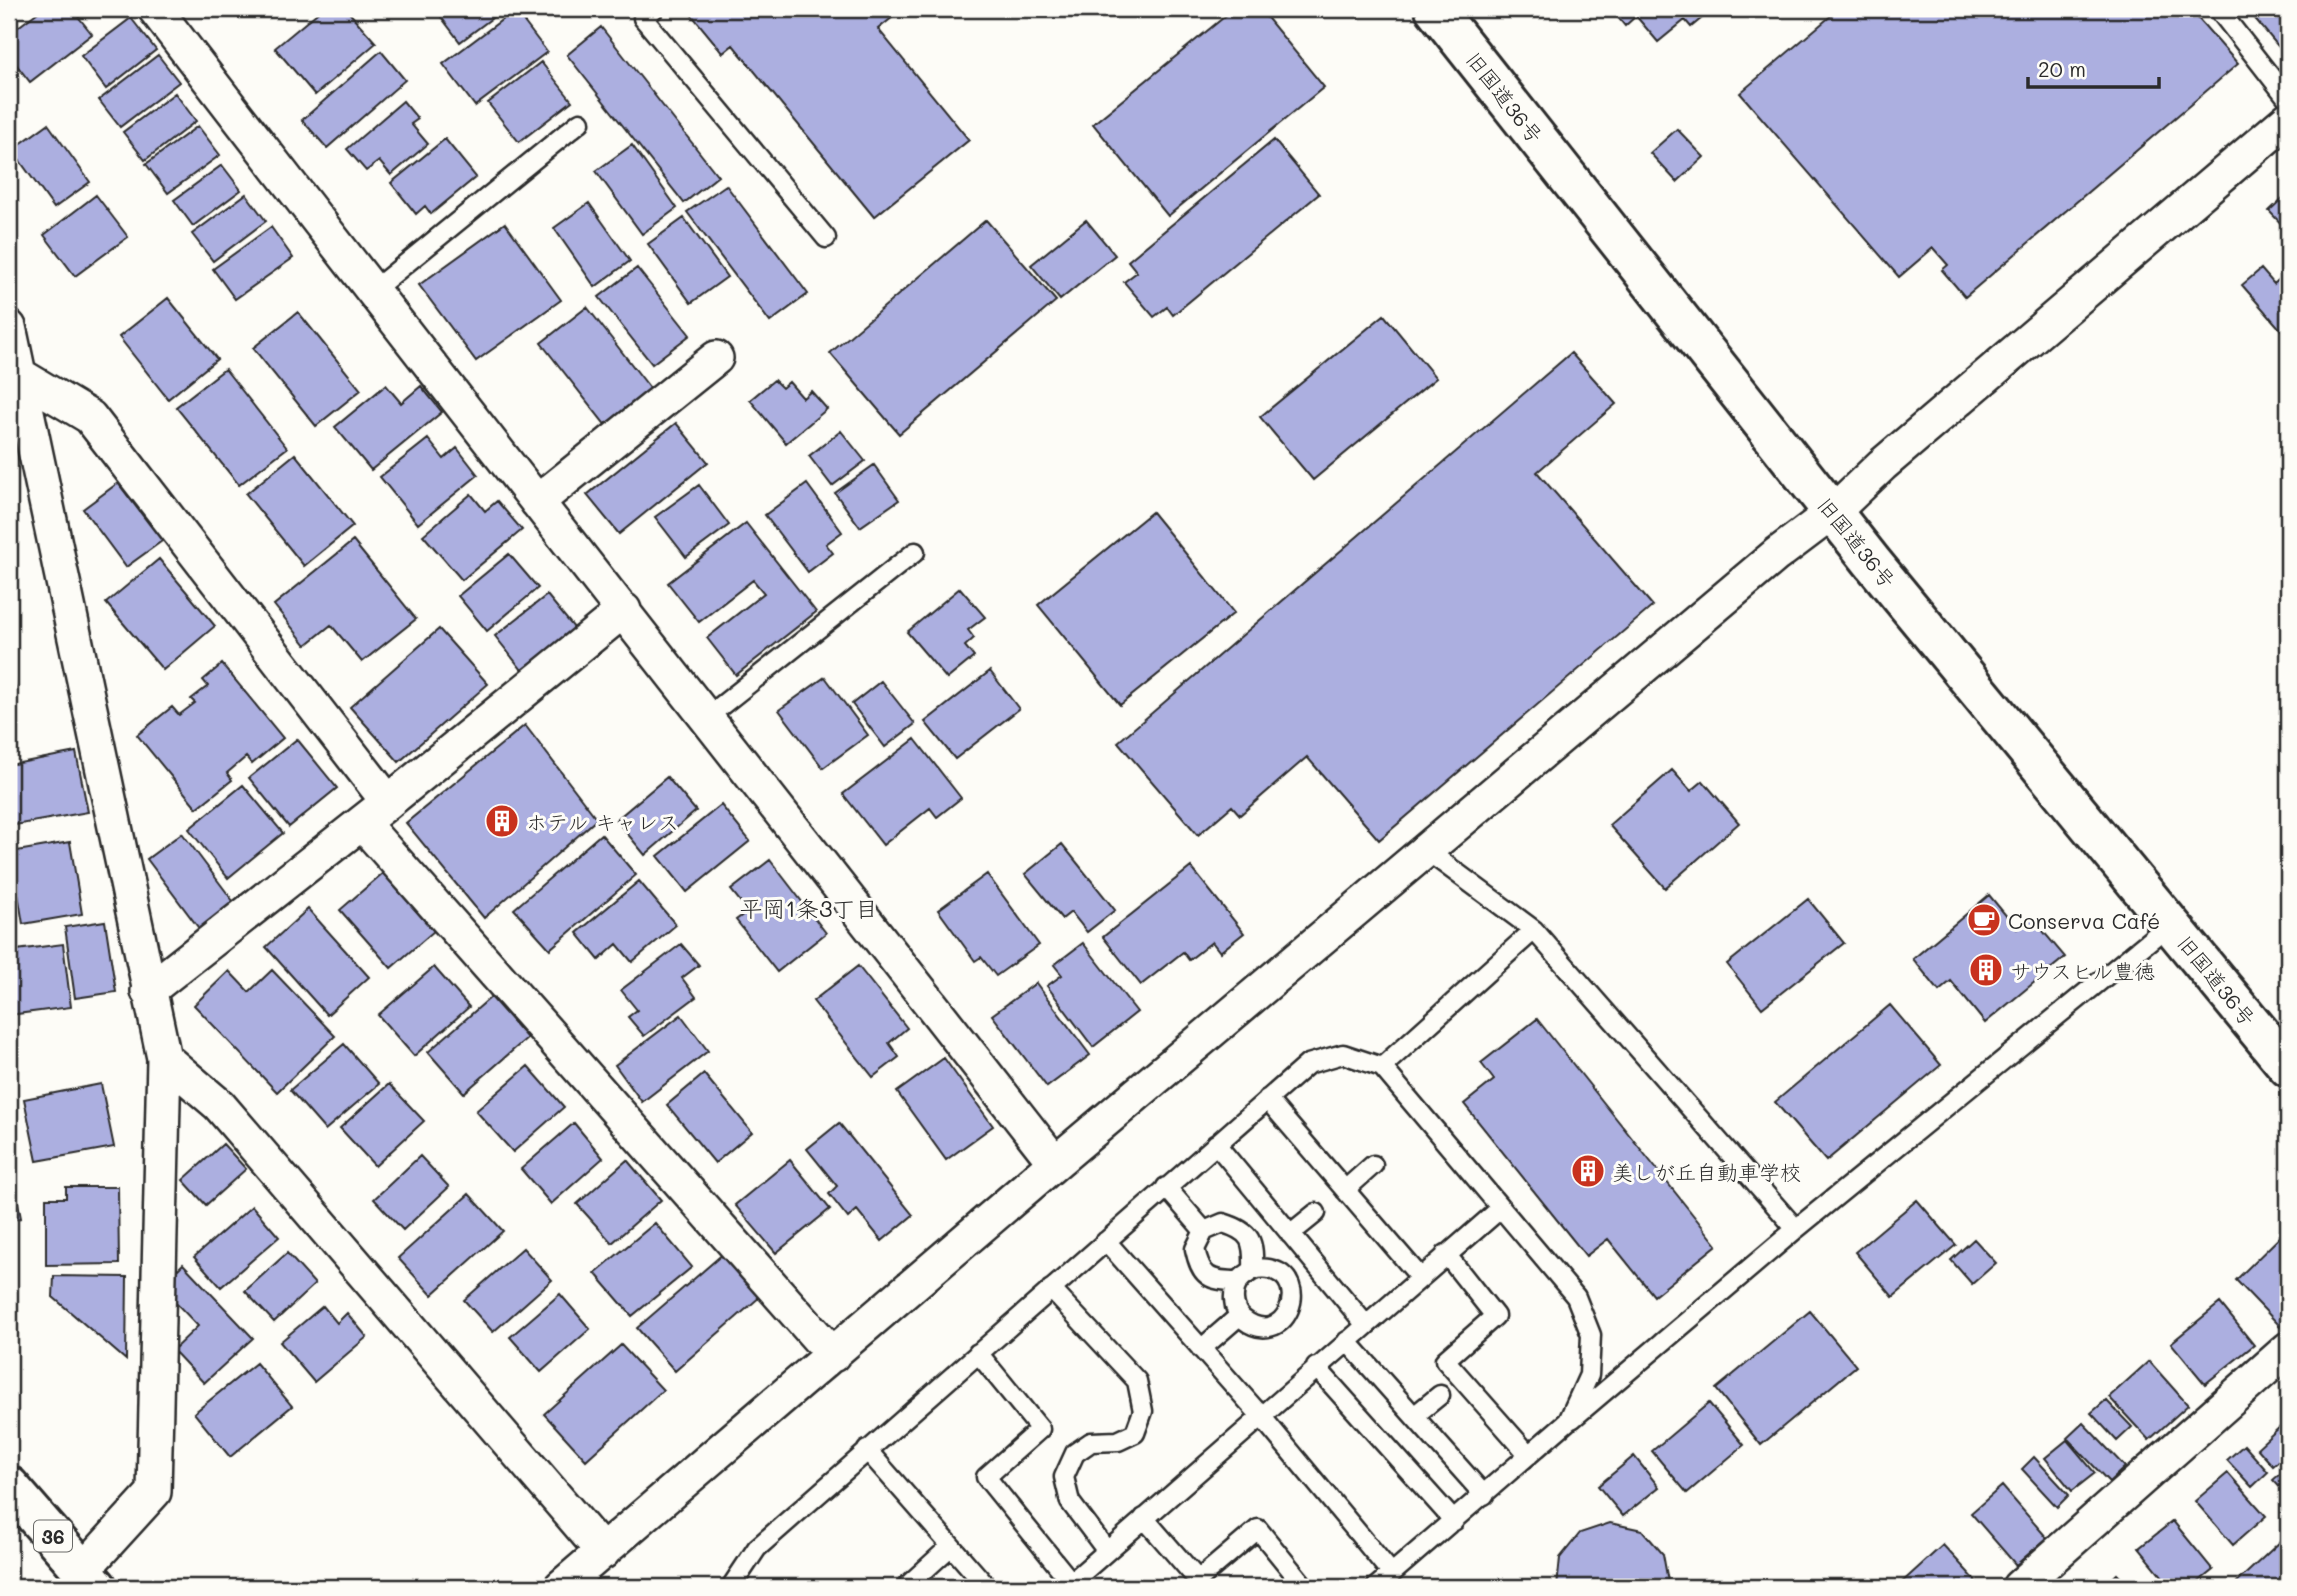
<svg xmlns="http://www.w3.org/2000/svg" width="2297" height="1596" viewBox="0 0 2297 1596" font-family="Mali,'Klee One',sans-serif">
  <style>
    .building { fill: #acafe0; stroke: #2b2b2b; stroke-width: 2 }
    .lines { fill: none; stroke-linecap: round; stroke-linejoin: round }
    .service-casing { stroke: #2b2b2b; stroke-width: 23 }
    .minor-casing { stroke: #2b2b2b; stroke-width: 38 }
    .tertiary-casing { stroke: #2b2b2b; stroke-width: 44 }
    .trunk-casing { stroke: #2b2b2b; stroke-width: 44 }
    .service { stroke: #fdfcf7; stroke-width: 18 }
    .minor { stroke: #fdfcf7; stroke-width: 33 }
    .tertiary { stroke: #fdfcf7; stroke-width: 38 }
    .trunk { stroke: #fdfcf7; stroke-width: 38 }
    .labels { text-anchor: middle; dominant-baseline: central; stroke-width: 6; stroke-linejoin: round; paint-order: stroke }
    .shield { fill: #fdfcf7; stroke: #6a6a68; stroke-width: 2 }
    .shield-label { font-size: 19px; font-weight: bold; fill: #2b2b2b }
    .street-label { font-size: 21px; fill: #2b2b2b; stroke: #fdfcf7 }
    .poi-label { font-size: 21px; fill: #2b2b2b; stroke: #fdfcf7; text-anchor: start }
    .neighbourhood-label { font-size: 23px; fill: #2b2b2b; stroke: #fdfcf7 }
  </style>
  <rect width="100%" height="100%" fill="#fdfcf7"/>
  <filter id="ink" filterUnits="userSpaceOnUse"><feTurbulence type="fractalNoise" baseFrequency=".0143" numOctaves="2"/><feDisplacementMap in="SourceGraphic" scale="14" xChannelSelector="R" yChannelSelector="G"/><feConvolveMatrix kernelMatrix="1 2 1 2 8 2 1 2 1" color-interpolation-filters="sRGB"/></filter>
  <g filter="url(#ink)">
    <path class="building" d="M42 9H72L92 34 30 82 15 63 10 67 9 65V34Z
      M322 9H346L376 43 315 95 275 48Z
      M435 9H504L460 42Z
      M695 9H903L878 29 969 140 874 217 733 45 723 53 690 13Z
      M1234 9H1260L1324 87 1168 216 1093 124Z
      M1611 9H1713L1691 27 1685 20 1658 42 1636 16 1625 26Z
      M1839 9H2190L2238 64 1965 297 1942 270 1948 265 1933 248 1899 277 1740 93Z
      M2247 9H2288V48L2283 52Z
      M515 10 547 52 475 106 443 64Z
      M131 18 156 50 106 89 81 56Z
      M601 27 718 176 684 203 567 55Z
      M381 51 405 80 327 148 302 120Z
      M158 55 179 82 120 127 99 100Z
      M541 62 572 101 519 142 488 103Z
      M175 93 196 121 145 160 123 132Z
      M403 101 418 119 411 124 428 144 391 175 379 161 366 171 347 149Z
      M48 124 90 182 54 208 12 150Z
      M198 126 220 155 168 193 146 164Z
      M1677 129 1704 157 1677 182 1650 153Z
      M445 139 476 177 431 214 425 206 416 214 391 183Z
      M1274 140 1319 194 1173 315 1167 307 1154 317 1124 282 1137 272 1128 261Z
      M632 145 677 208 642 234 596 171Z
      M222 165 241 190 193 226 174 200Z
      M726 185 808 294 770 322 687 212Z
      M2288 193V231L2269 211Z
      M246 194 266 221 213 261 192 234Z
      M96 195 128 237 75 276 44 235Z
      M589 203 630 261 595 287 554 228Z
      M684 218 727 277 691 303 648 244Z
      M986 220 1056 301 899 434 830 353Z
      M1086 220 1115 255 1060 300 1031 265Z
      M505 223 561 300 476 361 419 285Z
      M271 227 293 258 235 299 213 269Z
      M637 268 690 335 652 364 599 297Z
      M2261 269 2274 284 2288 271V338L2242 285Z
      M168 298 217 359 168 399 119 337Z
      M587 307 653 392 607 427 541 343Z
      M298 312 361 390 316 426 253 348Z
      M1384 315 1436 378 1313 480 1260 417Z
      M1571 353 1616 404 1537 472 1653 606 1379 840 1307 757 1240 815 1232 806 1198 835 1118 742Z
      M225 369 287 448 239 485 176 407Z
      M774 380 782 388 789 382 803 398 811 391 827 409 786 443 750 400Z
      M386 385 401 403 421 386 442 412 371 470 335 427Z
      M676 423 708 462 619 534 587 495Z
      M841 431 865 461 832 486 809 456Z
      M428 439 444 459 457 448 478 475 418 524 380 477Z
      M295 454 353 526 304 566 246 494Z
      M874 465 899 500 860 527 835 493Z
      M118 483 162 541 126 567 83 509Z
      M807 484 842 532 826 544 833 553 808 572 765 515Z
      M699 485 729 525 686 557 655 517Z
      M471 494 485 511 497 501 522 530 462 580 423 535Z
      M1152 512 1234 613 1120 705 1038 605Z
      M746 523 816 612 736 675 707 638 764 593 753 580 699 622 668 583Z
      M353 541 416 619 362 662 331 625 306 645 274 605Z
      M509 554 538 588 487 631 458 596Z
      M159 559 215 626 163 670 106 603Z
      M960 588 985 617 968 630 974 638 965 646 974 657 947 679 907 632Z
      M547 595 575 629 522 670 495 636Z
      M439 629 488 684 399 762 350 707Z
      M9 650 16 690 9 691Z
      M222 664 283 738 252 764 246 757 227 773 232 780 197 808 137 735 172 707 179 715 195 703 191 699 208 686 203 680Z
      M990 671 1019 709 955 759 925 722Z
      M825 677 868 735 823 768 779 710Z
      M881 681 915 724 885 747 852 704Z
      M525 725 597 819 484 918 406 823Z
      M297 739 337 788 289 827 249 778Z
      M915 739 961 798 937 817 930 808 883 845 843 794Z
      M76 752 88 812 9 826V765Z
      M1672 770 1691 791 1703 781 1739 823 1665 888 1609 825Z
      M667 777 696 811 645 855 616 820Z
      M243 785 283 833 228 878 189 829Z
      M721 805 750 841 687 892 658 856Z
      M182 833 236 905 201 931 147 859Z
      M601 834 636 875 550 949 514 909Z
      M70 842 82 914 23 924 11 852Z
      M1062 844 1115 910 1087 932 1071 912 1062 919 1025 874Z
      M770 860 826 933 777 972 736 920 748 911 731 890Z
      M1191 867 1244 933 1220 952 1212 942 1189 960 1183 952 1141 985 1103 937Z
      M383 873 434 931 391 968 340 910Z
      M987 874 1039 945 996 976 981 957 975 961 938 910Z
      M639 881 676 925 632 962 617 944 599 960 577 933Z
      M1989 895 2017 929 2032 918 2065 957 1985 1023 1951 981 1939 991 1913 959Z
      M1808 899 1844 943 1762 1008 1727 964Z
      M308 909 369 977 327 1015 266 947Z
      M105 921 116 992 75 998 65 927Z
      M1083 943 1137 1012 1093 1047 1047 986 1062 975 1054 965Z
      M63 944 71 1007 9 1015V951Z
      M681 944 699 965 682 978 696 997 644 1036 628 1017 637 1010 621 990Z
      M858 966 907 1028 889 1043 899 1057 873 1077 813 1001Z
      M434 967 469 1007 414 1056 378 1015Z
      M272 970 335 1036 277 1092 194 1005 229 971 249 992Z
      M1036 983 1090 1055 1047 1087 992 1015Z
      M491 997 527 1038 464 1093 428 1052Z
      M1890 1005 1941 1065 1826 1161 1775 1102Z
      M681 1015 708 1051 642 1102 615 1065Z
      M1537 1019 1717 1245 1654 1296 1608 1239 1586 1256 1464 1104 1494 1080 1481 1063Z
      M344 1044 379 1084 325 1130 290 1090Z
      M944 1058 993 1126 946 1160 897 1092Z
      M528 1066 564 1107 513 1152 476 1111Z
      M704 1074 752 1132 715 1163 667 1105Z
      M101 1084 114 1147 37 1161 24 1099Z
      M389 1084 424 1121 375 1166 340 1128Z
      M574 1123 603 1158 551 1204 521 1169Z
      M839 1123 913 1215 882 1241 857 1210 848 1218 829 1194 837 1186 807 1149Z
      M223 1144 246 1169 206 1205 183 1180Z
      M9 1156 21 1218 9 1221Z
      M420 1156 449 1187 403 1230 374 1199Z
      M627 1160 661 1200 612 1243 577 1204Z
      M790 1160 830 1209 776 1253 735 1205Z
      M66 1187H118L119 1264 46 1265V1198H66Z
      M469 1194 503 1231 432 1295 398 1258Z
      M1917 1200 1956 1245 1893 1297 1855 1252Z
      M252 1206 279 1237 221 1287 194 1257Z
      M655 1223 692 1267 632 1316 595 1273Z
      M2283 1234 2288 1239V1318L2280 1326 2236 1280Z
      M1974 1239 1996 1263 1972 1284 1951 1260Z
      M523 1248 552 1280 493 1332 464 1300Z
      M287 1253 315 1284 274 1322 245 1291Z
      M724 1253 761 1296 675 1371 637 1328Z
      M183 1264 253 1338 204 1383 173 1350 198 1326 173 1300 176 1271Z
      M54 1276 127 1277 126 1360 53 1297Z
      M560 1294 590 1329 541 1372 510 1337Z
      M2220 1303 2254 1345 2205 1384 2171 1343Z
      M323 1306 337 1323 347 1313 367 1337 314 1382 280 1342Z
      M1810 1311 1856 1366 1761 1445 1716 1389Z
      M621 1345 663 1390 586 1460 544 1414Z
      M2149 1361 2188 1405 2149 1440 2109 1397Z
      M256 1363 292 1406 230 1457 194 1413Z
      M2106 1400 2132 1427 2117 1441 2091 1413Z
      M1709 1403 1744 1445 1687 1493 1652 1451Z
      M2083 1423 2125 1467 2109 1482 2067 1438Z
      M2281 1426 2288 1434V1453L2273 1466 2257 1448Z
      M2067 1440 2095 1473 2072 1491 2045 1458Z
      M2244 1445 2268 1472 2252 1487 2227 1460Z
      M1634 1456 1659 1487 1623 1516 1598 1486Z
      M2034 1457 2069 1495 2057 1507 2022 1469Z
      M2288 1467V1496L2273 1480Z
      M2228 1473 2266 1516 2233 1545 2195 1501Z
      M2002 1486 2047 1538 2016 1565 1971 1513Z
      M2173 1521 2213 1570 2192 1587H2171L2139 1548Z
      M1610 1523 1642 1530 1663 1554 1669 1587H1557L1560 1558 1580 1533Z
      M2281 1541 2288 1548V1587H2242L2237 1582Z
      M1943 1545 1976 1581 1969 1587H1903L1900 1584Z
      M2117 1574 2130 1587H2103Z"/>
    <g class="lines">
      <defs>
        <path id="service" d="M654 9 643 18 826 238
          M2218 9 2288 99
          M371 292 580 122
          M707 717 915 552
          M1426 850 1534 930 1796 1229 2171 923
          M1382 1067 1534 930
          M1267 1099 1420 1277
          M1216 1144 1365 1324
          M1166 1187 1204 1231
          M1345 1190 1373 1165
          M1290 1234 1316 1213
          M1106 1241 1261 1416 1392 1574
          M1446 1254 1495 1316 1445 1360 1529 1455
          M1238 1281C1209 1281 1201 1277 1195 1249L1204 1231 1223 1223C1252 1232 1254 1241 1253 1270 1249 1273 1243 1276 1240 1280 1231 1290 1232 1310 1243 1319 1285 1352 1314 1278 1269 1269 1264 1268 1257 1269 1253 1270
          M1051 1289 1137 1381 1143 1411 1135 1433 1118 1441 1091 1442 1075 1453 1064 1477 1070 1502 1107 1551
          M1347 1341 1484 1495
          M1201 1349 1239 1316
          M978 1353 1040 1429 986 1477 1075 1587
          M1316 1367 1454 1521
          M1414 1416 1440 1395
          M1572 1419 1796 1229
          M867 1450 987 1587
          M1144 1518 1198 1580 1258 1529 1305 1587
          M731 1587 757 1548 1308 1064 1343 1054 1382 1067 1576 1297 1591 1335 1589 1375 1568 1421 1376 1587
          M906 1587 951 1546
          M1066 1587 1501 1208"/>
        <path id="minor" d="M155 9C451 396 755 778 1055 1163
          M9 327 164 1058 154 1492 82 1571
          M18 374 90 417 388 802 148 991
          M537 502 716 358
          M388 802 624 610
          M362 823 833 1355
          M164 1058 219 1105 603 1552
          M561 1587 1055 1163 1776 555 1833 512 1882 465 2288 119
          M2019 1587 2288 1349"/>
        <path id="tertiary" d="M1435 9 1872 562 2288 1067"/>
        <path id="trunk" d="M9 1486 97 1587"/>
      </defs>
      <use href="#service" class="service-casing"/>
      <use href="#minor" class="minor-casing"/>
      <use href="#tertiary" class="tertiary-casing"/>
      <use href="#trunk" class="trunk-casing"/>
      <use href="#service" class="service"/>
      <use href="#minor" class="minor"/>
      <use href="#tertiary" class="tertiary"/>
      <use href="#trunk" class="trunk"/>
    </g>
  </g>
  <defs>
    <symbol id="building-disc" viewBox="-11 -11 22 22"><circle r="9.5" fill="#c8321e" stroke="#fdfcf7"/><path d="M-4-6H4V6H1V3H-1V6H-4ZM-2.5-4.3h1.7v1.8h-1.7ZM.8-4.3h1.7v1.8H.8ZM-2.5-1h1.7V.8h-1.7ZM.8-1h1.7V.8H.8Z" fill="#fff"/></symbol>
    <symbol id="cafe-disc" viewBox="-11 -11 22 22"><circle r="9.5" fill="#c8321e" stroke="#fdfcf7"/><path d="M-5.5-4.5H6V0H3Q3 3.5 0 3.5H-2.5Q-5.5 3.5-5.5 0ZM3-3.2v2h1.7v-2ZM-6 4.5H4V6H-6Z" fill="#fff"/></symbol>
  </defs>
  <g fill-rule="evenodd">
    <use href="#building-disc" x="483" y="802" width="38" height="38"/>
    <use href="#cafe-disc" x="1965" y="901" width="38" height="38"/>
    <use href="#building-disc" x="1967" y="951" width="38" height="38"/>
    <use href="#building-disc" x="1569" y="1152" width="38" height="38"/>
  </g>
  <g class="labels">
    <rect class="shield" x="34" y="1520.5" width="38" height="31" rx="5"/>
    <g class="shield-label">
      <text x="53" y="1536">36</text>
    </g>
    <g class="street-label">
      <text transform="translate(1505 97) rotate(52)">旧国道36号</text>
      <text transform="translate(1857 542) rotate(51)">旧国道36号</text>
      <text transform="translate(2217 980) rotate(51)">旧国道36号</text>
    </g>
    <g class="poi-label">
      <text x="526" y="821">ホテル キャレス</text>
      <text x="2008" y="920">Conserva Café</text>
      <text x="2010" y="970">サウスヒル豊徳</text>
      <text x="1612" y="1171">美しが丘自動車学校</text>
    </g>
    <g class="neighbourhood-label">
      <text x="809" y="908">平岡1条3丁目</text>
    </g>
  </g>
  <rect width="2297" height="1596" fill="none" stroke="#fdfcf7" stroke-width="35"/>
  <rect x="18" y="18" width="2262" height="1561" fill="none" stroke="#2b2b2b" stroke-width="2.5" filter="url(#ink)"/>
  <path d="M2028 77v10h131v-10" fill="none" stroke="#2b2b2b" stroke-width="3.5"/>
  <text x="2038" y="77" font-size="21" fill="#2b2b2b" stroke="#fdfcf7" stroke-width="5" paint-order="stroke">20 m</text>
</svg>
